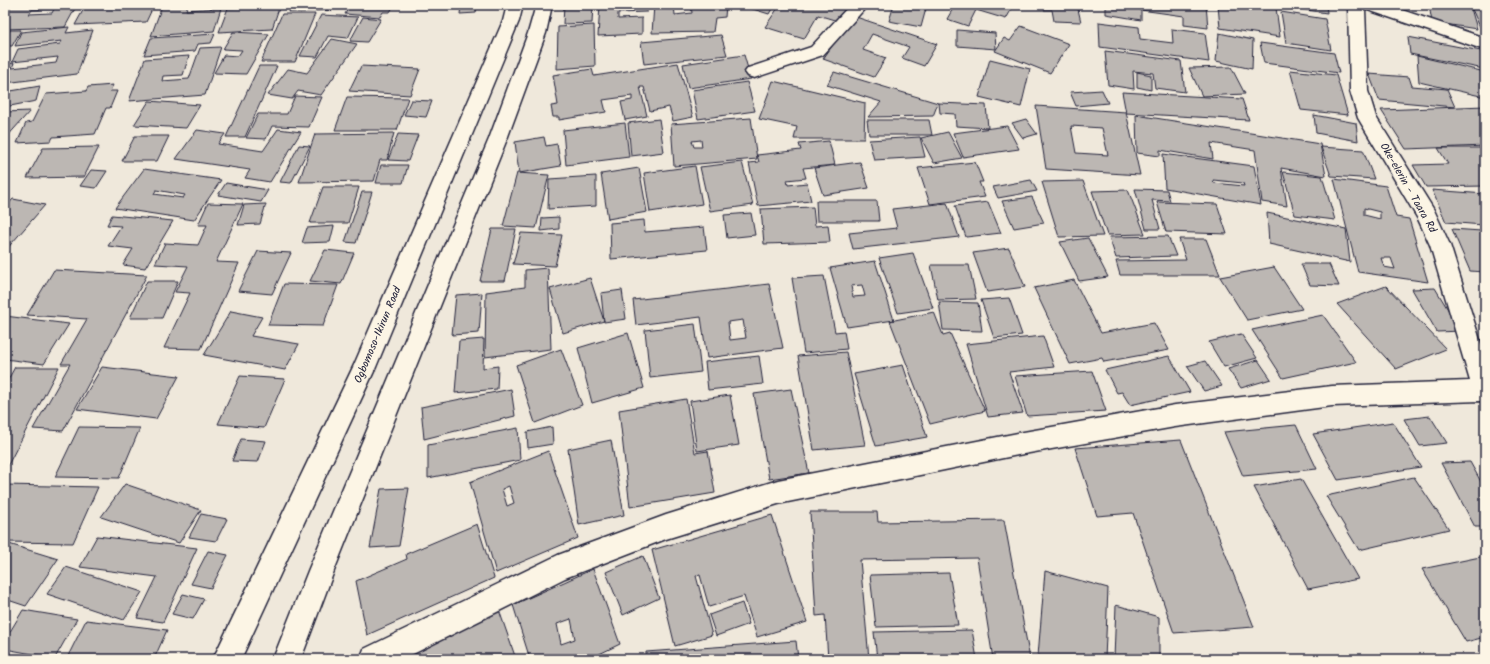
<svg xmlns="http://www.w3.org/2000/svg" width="1490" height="664" viewBox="0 0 1490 664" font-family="Kalam,sans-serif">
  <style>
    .building { fill: #bcb7b3; stroke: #22223b; fill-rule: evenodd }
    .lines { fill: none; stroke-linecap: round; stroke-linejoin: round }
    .minor-casing { stroke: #22223b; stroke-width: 3 }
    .secondary-casing { stroke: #22223b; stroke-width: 3 }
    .minor { fill: #fcf5e5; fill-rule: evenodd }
    .secondary { fill: #fcf5e5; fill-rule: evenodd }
    .labels { text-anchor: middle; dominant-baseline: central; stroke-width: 3; stroke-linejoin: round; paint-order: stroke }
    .street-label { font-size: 11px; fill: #22223b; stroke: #fcf5e5 }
  </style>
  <rect width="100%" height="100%" fill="#efe8db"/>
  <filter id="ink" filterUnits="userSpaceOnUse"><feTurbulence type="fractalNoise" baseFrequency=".025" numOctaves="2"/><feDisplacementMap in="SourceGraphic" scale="8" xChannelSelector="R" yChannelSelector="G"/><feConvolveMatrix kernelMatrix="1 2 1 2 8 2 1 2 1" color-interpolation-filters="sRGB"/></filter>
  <g filter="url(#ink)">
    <path class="building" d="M12 5H77L65 27 5 29V16ZM54 9 52 13 29 14 32 10Z
      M86 5H154L146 22 75 25Z
      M188 5 186 10 221 8 214 31 151 36 162 6Z
      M280 5 272 29 219 32 228 8Z
      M292 5H334L332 10 289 12Z
      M344 5H394L390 12H383L380 17 345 14 349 7Z
      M477 5 476 13 460 14 461 6Z
      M564 5H593L592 23 563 24Z
      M600 5H647V12L618 13V19L642 18V34L598 36Z
      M654 5H674L675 15 692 13 691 5H726L725 17 715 18 713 32 652 33Z
      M740 5H774L769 14Z
      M780 5H851L841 22 818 15 804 39 765 27Z
      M894 5H927L921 27 889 21Z
      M955 5H1014L1006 19 976 10 968 26 947 19Z
      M1043 5H1077L1081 22 1054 21 1052 10H1044Z
      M1106 5H1206L1208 28 1184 25V16L1141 10V20L1106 14Z
      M1218 5H1253L1276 8 1280 37 1220 28Z
      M1285 5H1326L1327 13 1285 7Z
      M1429 5H1470L1477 29 1432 22Z
      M1471 7 1485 8V29H1481Z
      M1281 12 1325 19 1331 50 1286 43Z
      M282 14H315L295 62H261Z
      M321 15 358 17 348 38 328 36 317 57 300 56Z
      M853 16 937 44 924 66 902 58 909 47 872 34 863 50 886 58 874 77 823 59Z
      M363 17 381 19 367 42 350 41Z
      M1099 22 1139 27 1140 39 1173 43 1172 29 1205 33 1209 62 1100 47Z
      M594 25 595 66 557 69 558 27Z
      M1021 26 1069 44 1050 73 995 51 1004 38 1010 41Z
      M69 27 66 33 93 30 77 74 5 83V64L14 63 12 68 56 63 58 57 12 62 18 49 60 44 62 41 15 46 21 32Z
      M10 30H21L12 46H5V38Z
      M957 30 995 33 996 49 957 46Z
      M233 32 269 34 246 74 214 73 224 55 238 56 242 50 223 49Z
      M1219 33 1253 40 1252 69 1216 61Z
      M215 34 211 43 198 44 195 51 144 55 151 38Z
      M721 35 727 55 644 64 641 42Z
      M1408 37 1481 51 1484 69 1410 54Z
      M332 39 357 44 321 95 298 91 292 99 268 95 288 69 307 73Z
      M1260 43 1334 53 1339 73 1264 63Z
      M221 47 205 95 129 101 145 59 189 56 183 75 163 76 162 81 189 79 200 48Z
      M1105 51 1181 61 1185 92 1155 88 1153 73 1133 71 1134 89 1108 85Z
      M744 55 751 79 688 88 683 64Z
      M1417 56 1485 72V97L1419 82Z
      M990 59 1030 69 1021 107 979 97Z
      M678 63 693 117 673 121 669 107 650 111 644 87H640L647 116 625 120 621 102 632 100V96L603 100 606 112 559 120V117H553L551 106 558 105 553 75 592 69 594 76Z
      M259 66H277L245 137H226Z
      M361 66 420 69 410 95 349 91Z
      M1231 67 1245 94 1202 96 1189 68Z
      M1290 70 1336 75 1348 115 1301 110Z
      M834 72 938 103 933 116 868 117 881 102 827 85Z
      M1137 72 1151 75V90L1137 87Z
      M1369 74 1409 77 1412 86 1447 89 1455 107 1379 100Z
      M773 81 865 103 864 139H794L797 127 759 119Z
      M747 82 755 111 698 119 692 90Z
      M113 85 110 91H117L110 108H106L95 134 53 137 51 141 17 143 26 123 32 122 46 94 86 91 88 87Z
      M40 86 36 101 5 107V92Z
      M1102 90 1108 103 1076 106 1070 92Z
      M1122 92 1242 99 1249 120 1126 113Z
      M295 96 322 97 309 127 272 126 266 139 246 138 258 114H287Z
      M347 97 408 98 397 130H335Z
      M411 100 432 101 426 117 404 115Z
      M149 101 200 105 186 128 134 125Z
      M939 103 986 105 988 128 956 126 955 114 940 113Z
      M1036 106 1126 112 1140 175 1046 169ZM1071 126 1102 128 1108 155 1076 153Z
      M1485 106V146L1406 149 1381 110Z
      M30 111 5 139V112Z
      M1136 115 1320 144 1326 176 1281 168 1287 206 1262 202 1255 150 1211 143 1213 159 1160 150V156L1137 153Z
      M1314 115 1356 123 1358 141 1316 133Z
      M751 118 757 159 674 166 671 124ZM701 140 702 147H694L692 141Z
      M659 119 664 152 631 156 628 123Z
      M1026 119 1037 134 1023 138 1012 123Z
      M867 120H929L932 135H869Z
      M625 123 629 157 566 165 563 130Z
      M1007 126 1019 149 963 157 953 133Z
      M278 129 301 132 270 182 245 178 250 170 176 159 197 130 225 134 218 144 263 151Z
      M948 132 962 158 934 163 921 138Z
      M394 133 387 160H380L374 181 299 182 315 134Z
      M398 134 418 135 408 161 388 160Z
      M135 136H169L157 161H122Z
      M544 137 546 146 557 144 561 166 519 173 515 142Z
      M920 137 925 157 874 160 869 140Z
      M829 141 835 165 803 168 806 178 787 180 788 185 807 183 811 201 758 206 749 163 759 162 757 155 801 150 799 144Z
      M299 145 310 146 291 183 280 182Z
      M99 147 84 177 27 178 43 148Z
      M1321 147 1363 150 1374 179 1331 176Z
      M1438 148H1485V186L1426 187 1413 165 1448 164Z
      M1163 154 1254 166 1261 205 1165 188ZM1213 180 1243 183 1244 186 1214 183Z
      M742 162 753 205 710 211 700 167Z
      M860 162 869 188 823 195 814 168Z
      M975 162 983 182H979L985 197 930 204 918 168Z
      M381 165H408L403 183H376Z
      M695 166 702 204 650 212 644 173Z
      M639 168 647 212 608 219 601 174Z
      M144 169 221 180 194 220 115 208ZM156 190 185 195 183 198 154 194Z
      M91 170 107 171 96 188 80 186Z
      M1283 172 1322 176 1335 220 1295 215Z
      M517 173 549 175 536 228 503 226Z
      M596 176V206L548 209 549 179Z
      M1334 179 1386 186 1396 217 1409 219 1428 282 1358 272ZM1364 208 1380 212V219L1364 215ZM1381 258H1391L1395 269 1384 267Z
      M1031 180 1037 191 998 198 993 187Z
      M1083 181 1103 236 1059 237 1042 182Z
      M226 183 268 190 261 202 218 195Z
      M323 187H359L348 223H310Z
      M1135 189 1167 190 1170 201 1152 200 1160 229H1146Z
      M1128 190 1145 234 1107 235 1092 191Z
      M1432 190 1485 194V220H1481L1483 225 1446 222Z
      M362 192H372L356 243 345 242Z
      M1032 197 1044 223 1014 228 1002 201Z
      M13 199 45 205 5 251V208Z
      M816 201H877L879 221H817Z
      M988 202 1001 233 966 237 955 206Z
      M1157 202 1217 204 1227 234 1166 232Z
      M208 203 243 204 216 262 239 263 201 349 164 348 190 293 175 292 188 266 155 264 165 243 198 245 207 225H198Z
      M947 203 959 237 853 249 849 233 897 228 892 209Z
      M266 204 260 224 238 225 244 205Z
      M813 207 815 226 828 225 830 242 764 244 761 209Z
      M751 213 755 235 727 238 724 215Z
      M1267 213 1346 229 1350 262 1269 244Z
      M112 215 173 221 145 268 123 265 133 249 108 246 121 226 107 225Z
      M559 217V229L541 231 542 218Z
      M644 220 645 232 704 227 707 250 611 259 610 223Z
      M334 226 330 242 302 243 307 228Z
      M492 229H516L505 281H480Z
      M1452 229 1481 231 1485 239V272L1470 271Z
      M521 233 562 235 555 266 513 264Z
      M1168 236 1176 256 1116 258 1109 237Z
      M1088 238 1108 277 1079 281 1060 242Z
      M1179 239H1206L1220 275H1120L1116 261 1186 260Z
      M1009 248 1025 287 987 292 973 253Z
      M325 250 354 253 341 284 310 281Z
      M258 251 291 253 272 294 238 291Z
      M913 253 933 308 898 313 879 258Z
      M875 261 894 320 847 327 830 268ZM862 285 865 296 853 297 851 286Z
      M1301 264H1329L1339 286 1310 285Z
      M931 265H969L976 299 938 300Z
      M1274 267 1302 309 1247 320 1220 277Z
      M548 268 551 349 485 357 486 292 525 287V270Z
      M54 270 147 275 63 431 33 429 70 364H61L87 319 27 315Z
      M824 276 835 332 844 331 847 349 804 353 792 278Z
      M590 278 604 321 563 333 550 289Z
      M1074 280 1101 333 1154 323 1169 350 1104 362 1102 358 1070 364 1034 288Z
      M147 281H178L162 318H130Z
      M284 284 338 285 323 326 268 325Z
      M769 284 783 348 707 358 701 317 636 325 633 300ZM743 320 746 338 730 340 728 322Z
      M1386 286 1446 349 1396 369 1337 304Z
      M1435 288 1461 331 1437 332 1412 289Z
      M622 290 626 319 604 322 601 293Z
      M482 293 479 333 452 335 456 295Z
      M1009 298 1022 335 994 338 981 300Z
      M939 302 978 303 982 331 943 330Z
      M231 311 262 317 251 336 299 344 285 370 204 355Z
      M934 312 943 335 950 333 985 411 930 424 890 321Z
      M1323 315 1356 362 1283 378 1252 330Z
      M5 316 69 324 44 364 5 359Z
      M695 324 701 372 650 378 645 330Z
      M628 333 644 388 592 403 578 348Z
      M1241 334 1257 358 1224 367 1209 342Z
      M1043 336 1054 367 1009 372 1023 413 988 417 966 344Z
      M484 339 483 368 498 366 497 389 455 393 459 341Z
      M561 349 582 405 535 423 516 365Z
      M846 352 865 445 814 450 798 356Z
      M759 356 763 384 708 390 705 362Z
      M1169 356 1190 392 1130 405 1122 392 1117 393 1105 370Z
      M1258 360 1271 379 1241 388 1228 369Z
      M1205 361 1222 386 1204 391 1187 366Z
      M903 365 927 437 876 446 854 374Z
      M15 367H59L8 465H5V385Z
      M102 367 179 376 156 419 77 409Z
      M1092 371 1106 411 1027 416 1015 376Z
      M240 376 285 379 264 428 218 424Z
      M511 389 515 416 424 439 421 407Z
      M791 389 809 473 769 479 754 394Z
      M730 395 739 445 697 451 690 401Z
      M686 399 695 453 708 451 715 493 630 507 619 410Z
      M1430 416 1447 443 1420 446 1404 419Z
      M1393 422 1421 467 1338 480 1313 434Z
      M1296 425 1317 469 1243 476 1224 432Z
      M79 427 140 428 119 478 55 477Z
      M552 427 553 444 528 448 527 432Z
      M518 428 520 460 428 478V445Z
      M241 439 266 441 258 462 232 461Z
      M611 440 624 515 579 525 568 449Z
      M1181 440 1254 627 1174 633 1133 513 1097 516 1075 448Z
      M548 451 578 538 496 573 470 482ZM509 486 514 503 507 506 502 489Z
      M1470 462 1485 489V527H1475L1441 463Z
      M1414 477 1449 529 1359 550 1326 496Z
      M1301 479 1358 579 1308 589 1254 487Z
      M125 484 201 510 179 543 101 517Z
      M5 485 98 487 73 543 5 542V532L7 527H5Z
      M409 488 399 546 370 548 381 489Z
      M810 512H877L878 522 1004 520 1030 659H993L977 558 860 560 869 659H828L825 615 816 616Z
      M201 514 227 519 216 541 189 537Z
      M772 515 807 622 757 637 744 596 709 607 700 575 696 576 712 635 675 646 652 550Z
      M477 524 494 578 367 635 356 581 407 559 406 554Z
      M97 536 197 548 163 622 137 618 157 577 80 567Z
      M9 544 58 559 26 606 5 599V549Z
      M208 551 228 555 211 588 191 584Z
      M643 556 659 598 623 615 606 572Z
      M1485 556V637L1466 642 1422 569Z
      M66 567 142 592 124 620 47 594Z
      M593 569 620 644 589 659H530L513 605ZM571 619 575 639 561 644 557 624Z
      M1045 571 1108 588 1105 659H1049L1038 656Z
      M949 573 958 625 876 627 870 575Z
      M183 594 204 599 193 619 172 614Z
      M742 603 749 624 716 636 709 615Z
      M1116 605 1159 617V659H1114Z
      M23 610 77 619 55 658 5 649V640Z
      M499 610 516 659H397Z
      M86 620 167 630 154 659H88L68 656Z
      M972 630 977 659H877L874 632Z
      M796 641 798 659H646V652Z"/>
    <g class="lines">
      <defs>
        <path id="minor" d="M850 5H868L823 55 754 78 748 76 745 72 748 68 811 47Z
          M1348 5H1387L1485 38V50L1365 9 1368 91 1376 117 1434 210 1450 245 1485 356V403L1480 401 1332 406 1175 427 1018 455 778 504 666 539 565 578 403 659H360L364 649 558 555 666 515 778 480 1018 433 1175 405 1332 386 1470 381 1430 245 1418 219 1358 118 1350 91Z"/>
        <path id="secondary" d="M507 5H523L519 21 376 367 241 659H213L354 365 503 21Z
          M536 5H552L546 33 507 139 334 571 301 659H273L308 571 489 139 528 33Z"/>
      </defs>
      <use href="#minor" class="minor-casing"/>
      <use href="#secondary" class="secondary-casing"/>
      <use href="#minor" class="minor"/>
      <use href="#secondary" class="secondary"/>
    </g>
  </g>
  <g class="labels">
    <g class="street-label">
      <text transform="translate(1408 188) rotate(60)">Oke-elerin - Taara Rd</text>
      <text transform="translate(378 335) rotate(-67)">Ogbomoso-Ikirun Road</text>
    </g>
  </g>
  <rect width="1490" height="664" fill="none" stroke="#fcf5e5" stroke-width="20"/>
  <rect x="10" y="10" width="1470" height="644" fill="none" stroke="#22223b" stroke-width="1.5" filter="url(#ink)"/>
</svg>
